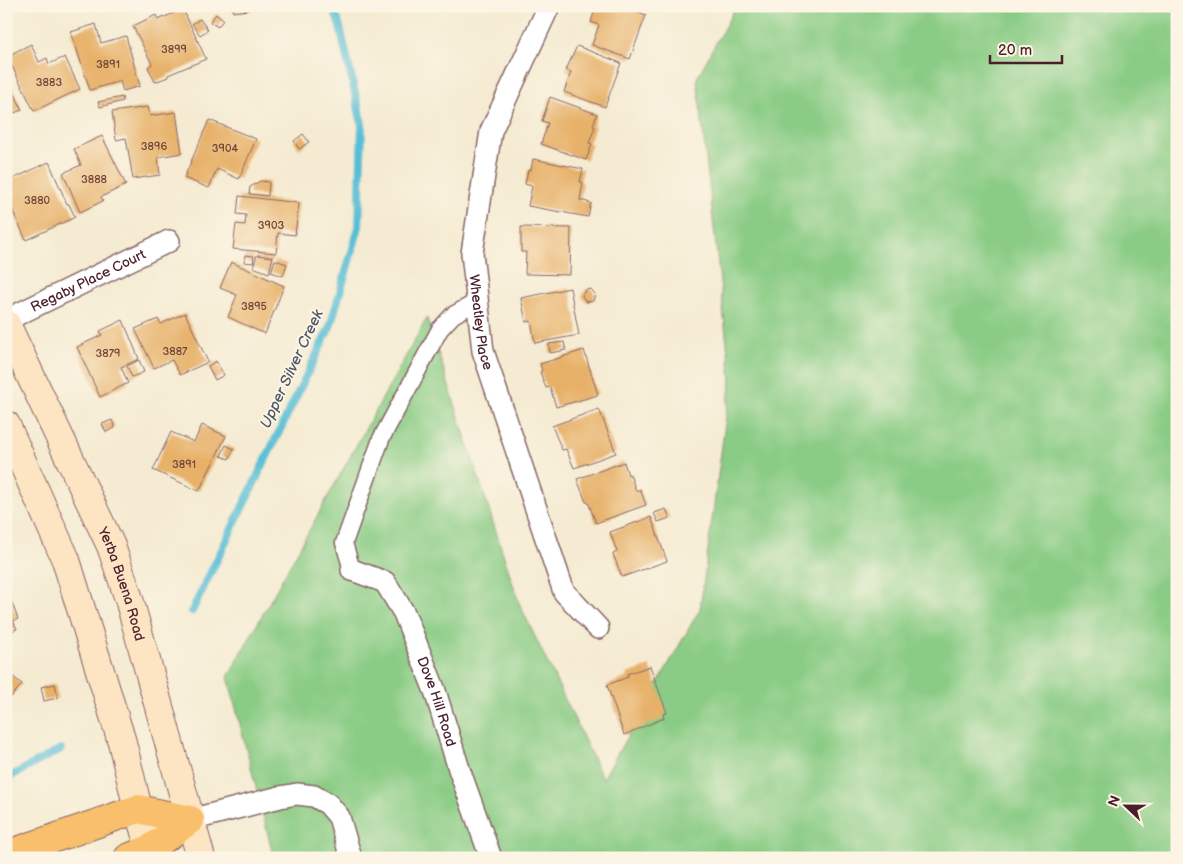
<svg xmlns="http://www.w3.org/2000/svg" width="1183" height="864" viewBox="0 0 1183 864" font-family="'Balsamiq Sans',sans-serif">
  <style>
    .green { fill: #8acc85; stroke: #6a7658 }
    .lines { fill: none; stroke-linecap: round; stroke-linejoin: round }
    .stream { stroke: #58bed5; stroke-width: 8 }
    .building { fill: #e7b169 }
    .pedestrian-casing { stroke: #866665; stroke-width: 19 }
    .minor-casing { stroke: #866665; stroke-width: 24 }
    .secondary-casing { stroke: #866665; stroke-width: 30 }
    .motorway-casing { stroke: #866665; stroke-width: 30 }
    .pedestrian { stroke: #fff; stroke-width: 16 }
    .minor { stroke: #fff; stroke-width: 21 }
    .secondary { stroke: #fde5c4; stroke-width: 28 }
    .motorway { stroke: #f9bf6c; stroke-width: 28 }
    .labels { text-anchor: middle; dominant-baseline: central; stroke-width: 4; stroke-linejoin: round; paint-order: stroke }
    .number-label { font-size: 11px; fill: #71443a }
    .street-label { font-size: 14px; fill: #4a1f2b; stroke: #fcf5e5 }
    .water-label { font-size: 15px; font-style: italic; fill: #4f5766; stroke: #fcf5e5 }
  </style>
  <rect width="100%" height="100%" fill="#fcf5e5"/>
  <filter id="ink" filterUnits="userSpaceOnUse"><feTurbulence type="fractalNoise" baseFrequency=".02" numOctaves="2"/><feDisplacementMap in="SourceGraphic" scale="10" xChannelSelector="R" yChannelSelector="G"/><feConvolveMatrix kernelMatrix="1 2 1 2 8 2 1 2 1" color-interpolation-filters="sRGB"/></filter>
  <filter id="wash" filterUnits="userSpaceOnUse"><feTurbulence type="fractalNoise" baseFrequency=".0096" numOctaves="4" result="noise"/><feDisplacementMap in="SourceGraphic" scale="20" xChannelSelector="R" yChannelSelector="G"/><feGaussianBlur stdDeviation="1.12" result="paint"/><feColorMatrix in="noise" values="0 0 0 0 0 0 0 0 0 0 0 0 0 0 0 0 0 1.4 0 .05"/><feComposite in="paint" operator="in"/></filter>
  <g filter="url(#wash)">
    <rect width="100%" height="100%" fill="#f5ebd2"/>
    <path class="green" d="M736 6H1177V858H274L228 677 427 318 519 603 603 779 700 609 731 379 697 78Z"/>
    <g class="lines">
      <path class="stream" d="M192 611 330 327 359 227 362 124 340 27 333 6
        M6 779 61 749"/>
    </g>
    <g id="blocks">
      <path class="building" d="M233 6H249V10L233 12Z
        M596 6H623L646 15 630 59 592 45 599 25 591 22Z
        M183 9 206 59 168 75V77L155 82 148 67 152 64 133 26 156 15 158 20Z
        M216 14 223 20 218 27 210 22Z
        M200 19 208 30 200 35 192 24Z
        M96 24 101 43 126 36 140 86 123 91 120 81 90 90 71 32Z
        M31 44 39 62 47 58 49 64 65 57 80 89 34 111 7 56Z
        M577 46 621 63 605 107 564 92 571 72 566 70Z
        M6 73 22 110 6 116Z
        M122 97 123 101 100 107 98 102Z
        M550 97 597 114 593 126 595 127 589 143 592 144 586 160 541 144 548 123 542 121Z
        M148 107 150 116 176 112 182 153 158 157 160 175 133 179 126 138 116 140 112 112Z
        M209 120 256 139 239 179 217 169 209 188 184 178Z
        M303 134 309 142 299 149 294 141Z
        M102 136 126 185 101 197 103 201 80 212 63 173 81 165 74 149Z
        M533 159 583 169 580 182H583L580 200 591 203 588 217 528 206 532 186 525 184 528 170H531Z
        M49 162 67 204H69L75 217 26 240 6 196V182Z
        M260 181 269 182 268 196 249 194 250 187Z
        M239 196 299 203 295 235 278 233 276 253 233 249 236 224 245 225 246 215 237 214Z
        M521 227 571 228 570 275 525 274 526 252H521Z
        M245 255 254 256 253 263 244 262Z
        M257 255 273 257 269 273 253 267Z
        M275 260 287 264 283 276 271 272Z
        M231 262 284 286 265 334 228 317 237 295 220 288Z
        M570 288 579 335 535 343 531 321 526 322 521 298Z
        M591 289 595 294 593 301 586 302 582 296 585 290Z
        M185 313 208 362 180 375 172 360 154 368 135 329 158 319 161 324Z
        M123 320 139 359 121 367 128 383 100 397 77 347 102 335 100 331Z
        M564 342 566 350 550 353 549 344Z
        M584 350 598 395 556 407 550 387 546 388 540 372 542 371 540 364Z
        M139 360 144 372 132 377 127 366Z
        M216 361 224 375 215 380 208 366Z
        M599 409 616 453 574 468 566 449 562 450 552 426Z
        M112 420 115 428 106 432 102 424Z
        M202 425 226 436 199 491 153 470 171 432 194 442Z
        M226 445 234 449 229 459 221 456Z
        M624 462 628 475 630 474 636 491 640 489 646 505 596 523 588 502H586L577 479Z
        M6 500 10 509 7 510 11 517 6 519Z
        M666 509 670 518 658 522 654 513Z
        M651 517 667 561 622 577 613 554 617 552 610 532Z
        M6 587 18 619 13 621 17 629 6 633Z
        M650 666 667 713 663 714 664 718 624 735 607 685 628 677 627 674Z
        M6 671 22 684 6 703Z
        M55 684 58 698 44 701 41 687Z"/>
    </g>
  </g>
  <g filter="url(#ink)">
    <use href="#blocks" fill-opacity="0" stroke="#866665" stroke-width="1"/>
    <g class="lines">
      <defs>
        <path id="pedestrian" d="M352 570 344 543 381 439 440 329 453 315 478 301"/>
        <g id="minor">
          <path id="s1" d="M549 6 491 131 472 253 483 351 564 592 598 628"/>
          <path id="s2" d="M6 320 169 241"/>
          <path id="s3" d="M352 570 385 582 404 613 435 691 459 769 491 858"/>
          <path d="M190 820 280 797 297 794 314 796 328 804 339 817 351 858"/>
        </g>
        <g id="secondary">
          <path id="s4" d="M6 324 111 546 129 599 201 858"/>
          <path d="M6 425 66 560 122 742 138 809 153 858"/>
        </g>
        <path id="motorway" d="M6 855 138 809 190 820
          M128 858 150 849 190 820"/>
      </defs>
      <use href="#pedestrian" class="pedestrian-casing"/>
      <use href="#minor" class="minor-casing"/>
      <use href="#secondary" class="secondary-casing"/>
      <use href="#motorway" class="motorway-casing"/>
      <use href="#pedestrian" class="pedestrian"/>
      <use href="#minor" class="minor"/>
      <use href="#secondary" class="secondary"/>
      <use href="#motorway" class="motorway"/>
    </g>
  </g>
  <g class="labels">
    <g class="number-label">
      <text x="174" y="49">3899</text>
      <text x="108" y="64">3891</text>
      <text x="49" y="82">3883</text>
      <text x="154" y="146">3896</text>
      <text x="225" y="148">3904</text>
      <text x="94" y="179">3888</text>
      <text x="37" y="200">3880</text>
      <text x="271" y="225">3903</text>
      <text x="254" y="306">3895</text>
      <text x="175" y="351">3887</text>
      <text x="108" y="353">3879</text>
      <text x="184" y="464">3891</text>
    </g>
    <g class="street-label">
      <text stroke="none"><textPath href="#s2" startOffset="91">Regaby Place Court</textPath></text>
      <text stroke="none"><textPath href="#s1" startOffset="331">Wheatley Place</textPath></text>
      <text stroke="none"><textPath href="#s4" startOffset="285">Yerba Buena Road</textPath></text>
      <text stroke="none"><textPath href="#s3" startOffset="166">Dove Hill Road</textPath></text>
    </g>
    <g class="water-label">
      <text transform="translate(292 369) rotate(-65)">Upper Silver Creek</text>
    </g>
  </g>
  <rect width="1183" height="864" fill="none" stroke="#fcf5e5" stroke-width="25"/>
  <g transform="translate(1126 806) rotate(292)" stroke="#fcf5e5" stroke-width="4" paint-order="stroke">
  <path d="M0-4L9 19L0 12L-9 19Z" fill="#4a1f2b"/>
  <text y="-8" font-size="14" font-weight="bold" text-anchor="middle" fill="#4a1f2b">N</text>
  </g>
  <path d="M990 55v8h72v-8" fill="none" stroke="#4a1f2b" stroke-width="2.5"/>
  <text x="998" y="55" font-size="15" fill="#4a1f2b" stroke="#fcf5e5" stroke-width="4" paint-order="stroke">20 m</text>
</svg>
